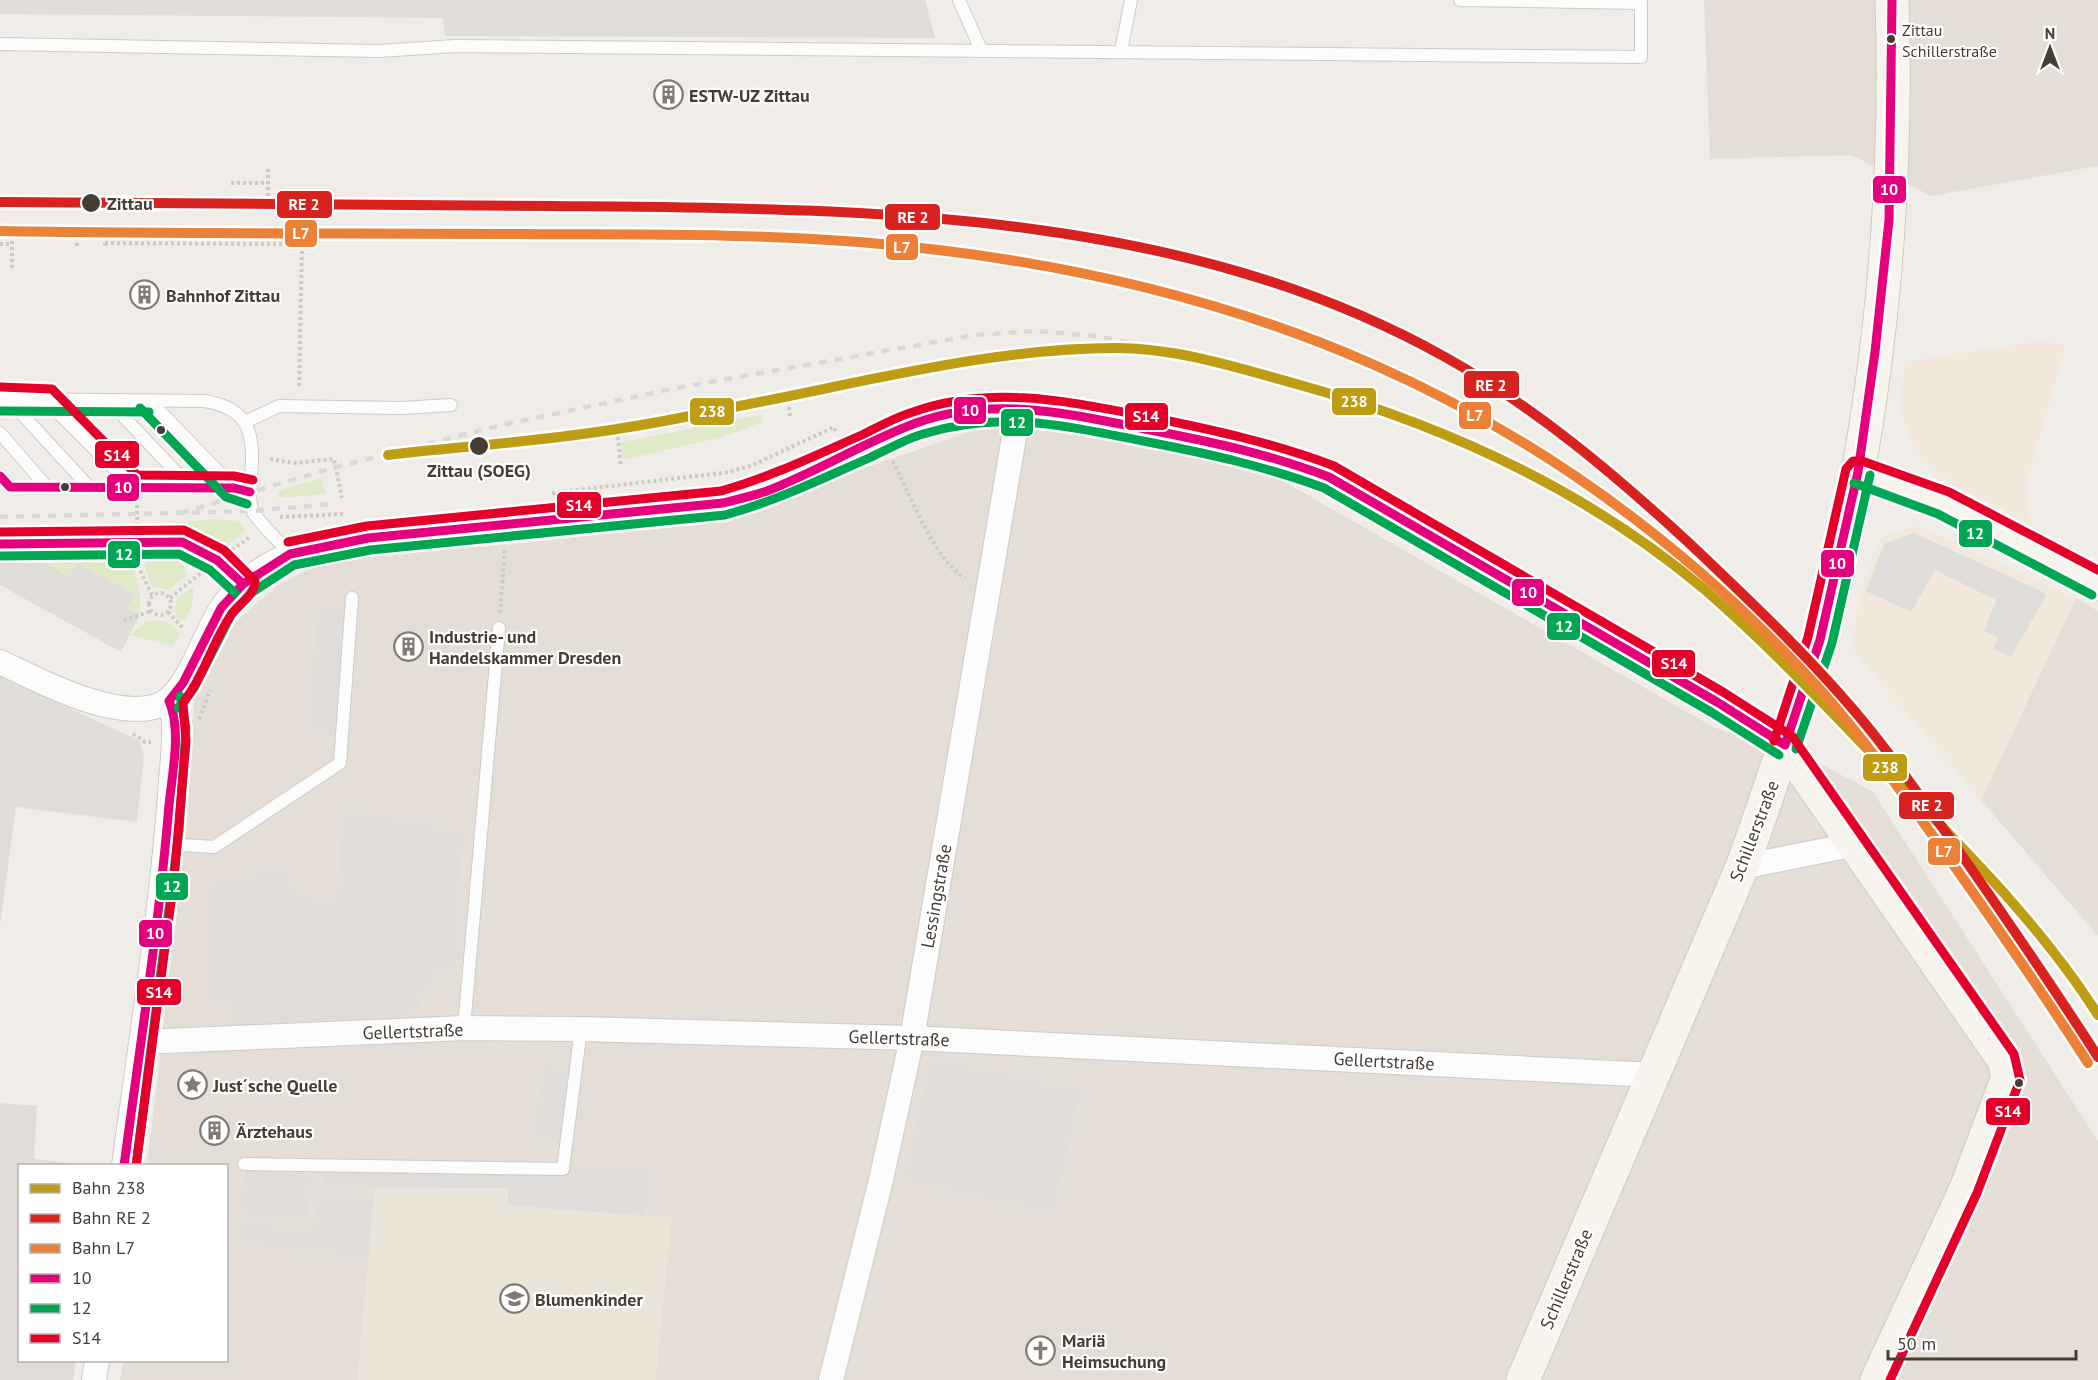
<svg xmlns="http://www.w3.org/2000/svg" width="2098" height="1380" viewBox="0 0 2098 1380" font-family="'PT Sans',sans-serif">
  <style>
    .residential { fill: #e4ded6 }
    .commercial { fill: #f3e8dc }
    .industrial { fill: #e0dcd7 }
    .education { fill: #ebe4d8 }
    .green { fill: #e0eac9 }
    .parking { fill: #dfdcd9 }
    .lines { fill: none; stroke-linecap: round; stroke-linejoin: round }
    .service-casing { stroke: #cecbc7; stroke-width: 14 }
    .minor-casing { stroke: #cecbc7; stroke-width: 26 }
    .secondary-casing { stroke: #d0cac0; stroke-width: 35 }
    .path { stroke: #cecbc7; stroke-width: 4; stroke-dasharray: 3 3; stroke-linecap: butt }
    .service { stroke: #fdfcfc; stroke-width: 12 }
    .minor { stroke: #fdfcfc; stroke-width: 24 }
    .secondary { stroke: #f7f4ee; stroke-width: 33 }
    .rail { stroke: #d9d9d8; stroke-width: 4.5; stroke-dasharray: 8 8; stroke-linecap: butt }
    .bus-1-casing { stroke: #fff; stroke-width: 14 }
    .bus-2-casing { stroke: #fff; stroke-width: 14 }
    .bus-3-casing { stroke: #fff; stroke-width: 14 }
    .bus-1 { stroke: #e5007d; stroke-width: 9 }
    .bus-2 { stroke: #00a651; stroke-width: 9 }
    .bus-3 { stroke: #e4002b; stroke-width: 9 }
    .rail-1-casing { stroke: #fff; stroke-width: 15 }
    .rail-2-casing { stroke: #fff; stroke-width: 15 }
    .rail-3-casing { stroke: #fff; stroke-width: 15 }
    .rail-1 { stroke: #be9c13; stroke-width: 10 }
    .rail-2 { stroke: #d7221f; stroke-width: 10 }
    .rail-3 { stroke: #ed8037; stroke-width: 10 }
    .bus-dot { fill: #463e35; stroke: #fff; stroke-width: 2 }
    .labels { text-anchor: middle; dominant-baseline: central; stroke-width: 4.5; stroke-linejoin: round; paint-order: stroke }
    .bus-label { font-size: 16px; fill: #463e35; stroke: #fff; text-anchor: start }
    .poi-label { font-size: 18px; font-weight: bold; fill: #463e35; stroke: #fff; text-anchor: start }
    .stop-label { font-size: 18px; font-weight: bold; fill: #463e35; stroke: #fff; text-anchor: start }
    .street-label { font-size: 18px; fill: #463e35; stroke: #fff }
    .line-badge { stroke: #fff; stroke-width: 2 }
    .badge-label { font-size: 16px; text-anchor: middle; font-weight: bold; fill: #fff }
  </style>
  <rect width="100%" height="100%" fill="#f0ede9"/>
  <path class="residential" d="M1704 0H2098V166L1931 196 1852 155 1710 159Z
    M1043 425 1255 465 1713 727 1821 764 1873 792 2098 1141V1380H120L123 1361 226 1360V1166L147 1165 161 1051 194 702 207 661 232 625 278 585 330 558 513 544 702 524 987 426Z
    M2076 598 2098 611V936L1981 800Z"/>
  <path class="commercial" d="M2041 341 2066 344 2026 486 2031 525 1950 483 1923 458 1907 433 1900 404 1905 361Z
    M1917 526 2076 598 1981 800 1851 648 1861 591 1881 537Z"/>
  <path class="industrial" d="M0 0H925L935 38 445 36 443 18 0 14Z
    M0 676 140 741 144 757 137 822 16 807 0 925Z
    M0 1103 37 1106 34 1159 86 1165 20 1166V1360L76 1361 73 1380H0Z"/>
  <path class="education" d="M375 1187 509 1188V1205L672 1217 656 1380H357Z"/>
  <path class="green" d="M762 415 763 422 722 437 623 460 621 442Z
    M321 478 326 494 279 498 277 491Z
    M215 519 240 521 246 531 227 545C196 531 175 529 142 529V525Z
    M132 556C134 579 144 593 139 616L127 608 135 596 77 564 69 577 38 558Z
    M151 556C167 555 184 557 187 576L168 589 152 587 144 564Z
    M195 585 192 604 185 621 177 618 174 610 177 598Z
    M147 621H166L180 634 173 646 130 635Z"/>
  <path class="parking" d="M1914 533 2047 594 2011 657 1993 649 1998 637 1984 631 1996 600 1935 570 1911 612 1866 591 1884 544Z
    M0 558H38L69 577 77 563 135 595 127 608 139 616 121 652 0 585Z
    M318 609 343 611 335 731 310 729Z
    M343 810 462 833 453 970H436L432 983 419 993 420 1012 235 1027 234 1002 207 1001 211 882 230 881 281 868 298 898 338 901Z
    M932 1058 1080 1091 1053 1212 904 1179Z
    M543 1066 568 1069 561 1140 535 1138Z
    M325 1166 649 1170 645 1216 508 1205V1188L323 1187Z
    M245 1172 310 1177 307 1218 241 1213Z
    M318 1195 373 1201 367 1257 237 1242 239 1223 314 1231Z"/>
  <g class="lines">
    <defs>
      <path id="service" d="M959 0 981 50
        M0 44 379 51 455 46 1641 57V3L1460 0
        M1121 51 1131 0
        M0 399 204 401C253 408 254 438 251 479 250 489 249 503 253 512 261 525 280 542 290 554
        M8 399 89 487
        M45 399 132 487
        M108 400 190 487
        M149 400 234 488
        M245 422 279 406 400 408 451 405
        M0 433 47 487
        M0 476 10 487 234 488 250 492
        M0 544 182 542 217 560 243 584
        M167 844 214 847 340 763 352 598
        M464 1028 499 628
        M244 1164 563 1169 581 1029"/>
      <path id="minor" d="M0 662C41 681 108 718 154 707 188 698 202 637 221 609 232 592 250 577 267 566 322 533 420 533 484 527 563 520 643 511 723 503L766 491 917 423 968 410 1019 408 1054 411 1224 444 1284 460 1329 477 1717 702 1785 745
        M1742 867 1856 844
        M143 1042 464 1028 581 1029 912 1038 1654 1075
        M124 1166C141 1038 162 911 171 782 172 763 179 716 169 701
        M94 1380 97 1360
        M831 1380 881 1180 912 1038 1019 408"/>
      <path id="secondary" d="M1858 472 1943 503 2098 584
        M1785 745 2004 1060 2008 1077 1966 1189 1877 1380
        M1523 1380 1742 867C1759 821 1774 775 1790 729 1800 700 1812 670 1821 639 1876 432 1899 214 1892 0"/>
    </defs>
    <use href="#service" class="service-casing"/>
    <use href="#minor" class="minor-casing"/>
    <use href="#secondary" class="secondary-casing"/>
    <path class="path" d="M268 169V198
      M231 183H268
      M77 225V248
      M105 225V248
      M105 243 302 244 299 389
      M0 244H12
      M12 268V225
      M789 407 790 416
      M618 437 621 467
      M270 459 294 463 334 459 342 498
      M893 461C908 492 936 562 965 578
      M552 493 730 472 755 464 834 427 836 432
      M137 505V524
      M280 517 345 514
      M232 550 250 537
      M138 559 139 568 152 595
      M149 604a11 11 0 1 1 22 0a11 11 0 1 1-22 0Z
      M170 598 202 572
      M168 612 184 629
      M500 613 505 548
      M124 621 151 611
      M199 719 210 690
      M133 734 145 742H151"/>
    <use href="#service" class="service"/>
    <use href="#minor" class="minor"/>
    <use href="#secondary" class="secondary"/>
    <path class="rail" d="M181 513 336 467 502 425 671 389 975 335 1037 331 1095 336 1170 351
      M0 517 253 511 331 504"/>
    <defs>
      <path id="bus-1" d="M0 476 10 487 234 488 250 492
        M0 544 182 542 217 560 243 584
        M169 701 183 683 221 608 243 584 290 554 368 538 723 503C737 499 753 496 767 491 818 471 865 442 916 423 992 395 1069 414 1145 429 1208 441 1269 454 1329 477L1717 702 1785 745
        M1785 745 1820 640 1858 472 1875 352 1889 220 1892 0
        M124 1166C140 1045 159 925 169 805 172 773 182 731 169 701"/>
      <path id="bus-2" d="M140 408 226 497 247 504
        M0 411 149 412
        M1854 483 1938 514 2092 595
        M0 556 179 554 210 570 235 593
        M178 708 194 688 231 615 251 593 294 565 370 550 725 515C776 501 821 479 869 458 887 450 905 439 923 434 1001 410 1066 426 1143 441 1205 453 1265 466 1324 488L1711 712 1779 755
        M1796 749 1832 643 1870 475
        M136 1166 179 831 186 728 180 696"/>
      <path id="bus-3" d="M0 387 52 389 137 475 234 476 253 480
        M0 532 184 530 224 550 255 581C255 596 238 604 231 615 212 643 204 676 183 703L186 741 174 880 136 1166
        M288 542 367 526 721 491C771 477 816 455 864 434 880 426 896 417 913 412 993 384 1070 402 1150 417 1213 430 1274 443 1334 466L1723 692 1792 736 2014 1054 2020 1080 1977 1193 1890 1380
        M1774 741 1808 637 1846 469 1853 461H1862L1949 492 2098 570"/>
    </defs>
    <use href="#bus-1" class="bus-1-casing"/>
    <use href="#bus-2" class="bus-2-casing"/>
    <use href="#bus-3" class="bus-3-casing"/>
    <use href="#bus-1" class="bus-1"/>
    <use href="#bus-2" class="bus-2"/>
    <use href="#bus-3" class="bus-3"/>
    <defs>
      <path id="rail-1" d="M388 455C466 446 546 441 623 428 662 422 701 414 739 406 860 383 997 347 1119 348 1180 349 1235 367 1293 383 1442 424 1585 489 1704 589 1771 647 1832 712 1893 776 1966 852 2041 925 2098 1015"/>
      <path id="rail-2" d="M0 202C184 203 367 205 551 206 852 209 1174 206 1445 357 1535 407 1613 473 1688 542 1750 601 1813 660 1867 726 1898 764 1926 804 1954 844 2003 914 2052 985 2098 1057"/>
      <path id="rail-3" d="M0 231C173 234 347 233 520 234 633 235 746 233 859 242 1232 272 1544 396 1804 672 1857 728 1901 791 1945 853 1994 922 2042 992 2088 1063"/>
    </defs>
    <use href="#rail-1" class="rail-1-casing"/>
    <use href="#rail-2" class="rail-2-casing"/>
    <use href="#rail-3" class="rail-3-casing"/>
    <use href="#rail-1" class="rail-1"/>
    <use href="#rail-2" class="rail-2"/>
    <use href="#rail-3" class="rail-3"/>
  </g>
  <defs>
    <symbol id="building-ring" viewBox="-11 -11 22 22"><circle r="9.5" fill="#fff" stroke="#827b74" stroke-width="1.5"/><path d="M-4-6H4V6H1V3H-1V6H-4ZM-2.5-4.3h1.7v1.8h-1.7ZM.8-4.3h1.7v1.8H.8ZM-2.5-1h1.7V.8h-1.7ZM.8-1h1.7V.8H.8Z" fill="#827b74"/></symbol>
    <symbol id="sight-ring" viewBox="-11 -11 22 22"><circle r="9.5" fill="#fff" stroke="#827b74" stroke-width="1.5"/><path d="M0-6L1.8-2.2L6-1.7L2.9 1.2L3.7 5.4L0 3.3L-3.7 5.4L-2.9 1.2L-6-1.7L-1.8-2.2Z" fill="#827b74"/></symbol>
    <symbol id="school-ring" viewBox="-11 -11 22 22"><circle r="9.5" fill="#fff" stroke="#827b74" stroke-width="1.5"/><path d="M0-5L7-2L0 1L-7-2ZM-4 1L0 2.5L4 1V4Q0 6-4 4Z" fill="#827b74"/></symbol>
    <symbol id="church-ring" viewBox="-11 -11 22 22"><circle r="9.5" fill="#fff" stroke="#827b74" stroke-width="1.5"/><path d="M-1.2-6h2.4v3.5h3.3v2.4h-3.3V6h-2.4V-.1h-3.3v-2.4h3.3Z" fill="#827b74"/></symbol>
  </defs>
  <g fill-rule="evenodd">
    <use href="#building-ring" x="652" y="78" width="33" height="33"/>
    <use href="#building-ring" x="128" y="278" width="33" height="33"/>
    <use href="#building-ring" x="392" y="630" width="33" height="33"/>
    <use href="#sight-ring" x="176" y="1068" width="33" height="33"/>
    <use href="#building-ring" x="198" y="1114" width="33" height="33"/>
    <use href="#school-ring" x="498" y="1282" width="33" height="33"/>
    <use href="#church-ring" x="1024" y="1334" width="33" height="33"/>
  </g>
  <g class="bus-dot">
    <circle cx="1891" cy="39" r="5"/>
    <circle cx="91" cy="203" r="10"/>
    <circle cx="161" cy="430" r="5"/>
    <circle cx="479" cy="446" r="10"/>
    <circle cx="65" cy="487" r="5"/>
    <circle cx="2019" cy="1083" r="5"/>
  </g>
  <g class="labels">
    <g class="bus-label">
      <text x="1902" y="30">Zittau<tspan x="1902" dy="21">Schillerstraße</tspan></text>
    </g>
    <g class="poi-label">
      <text x="689" y="95">ESTW-UZ Zittau</text>
      <text x="166" y="295">Bahnhof Zittau</text>
      <text x="429" y="636">Industrie- und<tspan x="429" dy="21">Handelskammer Dresden</tspan></text>
      <text x="213" y="1085">Just´sche Quelle</text>
      <text x="236" y="1131">Ärztehaus</text>
      <text x="535" y="1299">Blumenkinder</text>
      <text x="1062" y="1340">Mariä<tspan x="1062" dy="21">Heimsuchung</tspan></text>
    </g>
    <g class="stop-label">
      <text x="107" y="203">Zittau</text>
      <text x="479" y="470" text-anchor="middle">Zittau (SOEG)</text>
    </g>
    <g class="street-label">
      <text transform="translate(1754 831) rotate(-69)">Schillerstraße</text>
      <text transform="translate(936 896) rotate(-80)">Lessingstraße</text>
      <text transform="translate(413 1031) rotate(-2)">Gellertstraße</text>
      <text transform="translate(899 1038) rotate(2)">Gellertstraße</text>
      <text transform="translate(1384 1061) rotate(3)">Gellertstraße</text>
      <text transform="translate(1566 1279) rotate(-67)">Schillerstraße</text>
    </g>
  </g>
  <g class="line-badge">
    <rect x="1872" y="175" width="35" height="29" rx="6" fill="#e5007d"/>
    <rect x="276" y="190" width="57" height="29" rx="6" fill="#d7221f"/>
    <rect x="884" y="203" width="57" height="28" rx="6" fill="#d7221f"/>
    <rect x="284" y="219" width="34" height="29" rx="6" fill="#ed8037"/>
    <rect x="885" y="233" width="34" height="28" rx="6" fill="#ed8037"/>
    <rect x="1463" y="370" width="57" height="29" rx="6" fill="#d7221f"/>
    <rect x="1331" y="387" width="46" height="29" rx="6" fill="#be9c13"/>
    <rect x="953" y="396" width="34" height="29" rx="6" fill="#e5007d"/>
    <rect x="689" y="397" width="46" height="29" rx="6" fill="#be9c13"/>
    <rect x="1458" y="401" width="34" height="29" rx="6" fill="#ed8037"/>
    <rect x="1124" y="402" width="45" height="29" rx="6" fill="#e4002b"/>
    <rect x="1000" y="408" width="34" height="29" rx="6" fill="#00a651"/>
    <rect x="94" y="440" width="46" height="29" rx="6" fill="#e4002b"/>
    <rect x="106" y="473" width="34" height="29" rx="6" fill="#e5007d"/>
    <rect x="556" y="491" width="46" height="28" rx="6" fill="#e4002b"/>
    <rect x="1958" y="519" width="35" height="29" rx="6" fill="#00a651"/>
    <rect x="107" y="540" width="34" height="29" rx="6" fill="#00a651"/>
    <rect x="1820" y="549" width="35" height="29" rx="6" fill="#e5007d"/>
    <rect x="1511" y="578" width="34" height="29" rx="6" fill="#e5007d"/>
    <rect x="1546" y="612" width="35" height="29" rx="6" fill="#00a651"/>
    <rect x="1651" y="649" width="45" height="29" rx="6" fill="#e4002b"/>
    <rect x="1862" y="753" width="46" height="29" rx="6" fill="#be9c13"/>
    <rect x="1898" y="791" width="57" height="29" rx="6" fill="#d7221f"/>
    <rect x="1927" y="837" width="34" height="29" rx="6" fill="#ed8037"/>
    <rect x="155" y="872" width="34" height="29" rx="6" fill="#00a651"/>
    <rect x="138" y="919" width="35" height="29" rx="6" fill="#e5007d"/>
    <rect x="136" y="978" width="46" height="28" rx="6" fill="#e4002b"/>
    <rect x="1985" y="1097" width="46" height="29" rx="6" fill="#e4002b"/>
  </g>
  <g class="badge-label">
    <text x="1889" y="195">10</text>
    <text x="304" y="210">RE 2</text>
    <text x="913" y="223">RE 2</text>
    <text x="301" y="239">L7</text>
    <text x="902" y="253">L7</text>
    <text x="1491" y="391">RE 2</text>
    <text x="1354" y="407">238</text>
    <text x="970" y="416">10</text>
    <text x="712" y="417">238</text>
    <text x="1475" y="421">L7</text>
    <text x="1146" y="422">S14</text>
    <text x="1017" y="428">12</text>
    <text x="117" y="461">S14</text>
    <text x="123" y="493">10</text>
    <text x="579" y="511">S14</text>
    <text x="1975" y="539">12</text>
    <text x="124" y="560">12</text>
    <text x="1837" y="569">10</text>
    <text x="1528" y="598">10</text>
    <text x="1564" y="632">12</text>
    <text x="1674" y="669">S14</text>
    <text x="1885" y="773">238</text>
    <text x="1927" y="811">RE 2</text>
    <text x="1944" y="857">L7</text>
    <text x="172" y="892">12</text>
    <text x="155" y="939">10</text>
    <text x="159" y="998">S14</text>
    <text x="2008" y="1117">S14</text>
  </g>
  <rect x="18" y="1164" width="210" height="198" fill="#ffffff" stroke="#b5b2ae" stroke-width="1.5"/>
  <rect x="30" y="1184" width="30" height="9" fill="#be9c13" stroke="#b5b2ae" stroke-width="1.5"/>
  <text x="72" y="1194" font-size="18" fill="#463e35">Bahn 238</text>
  <rect x="30" y="1214" width="30" height="9" fill="#d7221f" stroke="#b5b2ae" stroke-width="1.5"/>
  <text x="72" y="1224" font-size="18" fill="#463e35">Bahn RE 2</text>
  <rect x="30" y="1244" width="30" height="9" fill="#ed8037" stroke="#b5b2ae" stroke-width="1.5"/>
  <text x="72" y="1254" font-size="18" fill="#463e35">Bahn L7</text>
  <rect x="30" y="1274" width="30" height="9" fill="#e5007d" stroke="#b5b2ae" stroke-width="1.5"/>
  <text x="72" y="1284" font-size="18" fill="#463e35">10</text>
  <rect x="30" y="1304" width="30" height="9" fill="#00a651" stroke="#b5b2ae" stroke-width="1.5"/>
  <text x="72" y="1314" font-size="18" fill="#463e35">12</text>
  <rect x="30" y="1334" width="30" height="9" fill="#e4002b" stroke="#b5b2ae" stroke-width="1.5"/>
  <text x="72" y="1344" font-size="18" fill="#463e35">S14</text>
  <g transform="translate(2050 48)" stroke="#ffffff" stroke-width="4.5" paint-order="stroke">
  <path d="M0-4.5L10 22L0 15L-10 22Z" fill="#463e35"/>
  <text y="-9" font-size="16" font-weight="bold" text-anchor="middle" fill="#463e35">N</text>
  </g>
  <path d="M1888 1350v9h188v-9" fill="none" stroke="#463e35" stroke-width="3"/>
  <text x="1897" y="1350" font-size="18" fill="#463e35" stroke="#ffffff" stroke-width="4.5" paint-order="stroke">50 m</text>
</svg>
